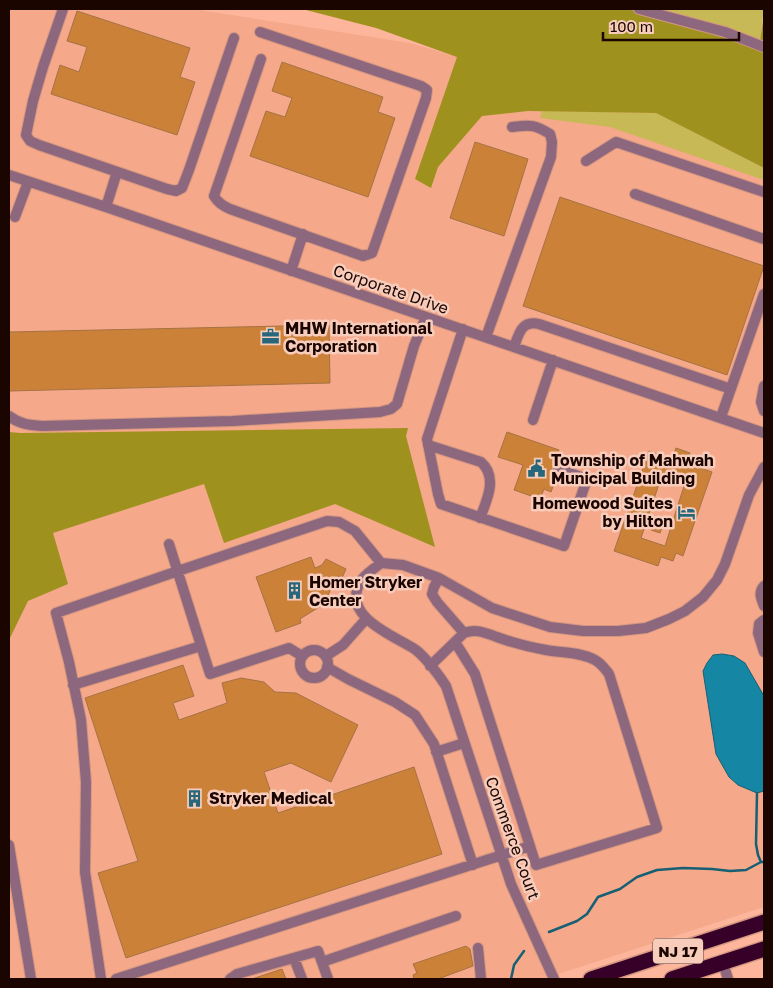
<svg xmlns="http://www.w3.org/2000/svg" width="773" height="988" viewBox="0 0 773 988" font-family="'Golos Text',sans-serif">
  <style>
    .built { fill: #f5a88a }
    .green { fill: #c7b956 }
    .forest { fill: #9f911e }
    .water { fill: #1586a4; stroke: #175f73 }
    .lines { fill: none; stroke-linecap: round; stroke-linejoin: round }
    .stream { stroke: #175f73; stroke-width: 2.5 }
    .building { fill: #cc8138; stroke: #a67244; fill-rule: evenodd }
    .minor-casing { stroke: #d49680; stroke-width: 12 }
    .highway-casing { stroke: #d49680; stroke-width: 18 }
    .minor { stroke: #8c677e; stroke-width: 10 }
    .highway { stroke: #360028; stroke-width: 15 }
    .labels { text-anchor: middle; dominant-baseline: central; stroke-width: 5; stroke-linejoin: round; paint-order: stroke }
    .shield { fill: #f7ccbb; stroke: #5d4138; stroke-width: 1 }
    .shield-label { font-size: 15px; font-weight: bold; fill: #1b0500 }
    .street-label { font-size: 16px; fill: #1b0500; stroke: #f7ccbb }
    .poi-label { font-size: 16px; font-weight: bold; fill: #1b0500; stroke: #f7ccbb; text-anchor: start }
  </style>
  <rect width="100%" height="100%" fill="#fdb69c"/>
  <path class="built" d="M9 9H194L410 43 653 112 764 168V907L543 979H9Z"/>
  <path class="green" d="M628 9H764L759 48Z
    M542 111 656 113 764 168V180L610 127 540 118Z"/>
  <path class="forest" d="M302 9H628L751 43 759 47 764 15V168L656 113 528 111 482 116 438 167 431 188 415 179 457 57 376 28Z
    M408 428 406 436 435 547 335 504 224 543 204 484 53 533 68 584 28 601 9 640V432L21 433Z"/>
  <path class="water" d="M722 654 734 656 745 663 764 696V791L757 793 738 785 729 777 716 754 703 671 707 663 713 655Z"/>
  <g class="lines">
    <path class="stream" d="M757 793 756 844 758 855 761 862H764
      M549 932 577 921 587 914 598 897 620 889 637 877 657 870 683 868 712 869 730 871 746 870 761 862
      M511 979 514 965 524 951"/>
  </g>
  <path class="building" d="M77 11 190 48 180 77 195 82 177 135 51 94 60 65 79 72 87 47 67 41Z
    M282 62 383 97 378 112 395 118 368 197 250 156 266 111 285 117 292 98 272 91Z
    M475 142 528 159 504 236 450 218Z
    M560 197 764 266 727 375 523 306Z
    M329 325 330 383 9 391V332Z
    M507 432 559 450 551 473 557 475 551 492 544 489 540 499 514 490 523 465 498 457Z
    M676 448 690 453 686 464 672 459Z
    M649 451 712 472 683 556 676 553 673 561 661 557 658 566 614 551ZM661 478 684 486 665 546 641 538Z
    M652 524 662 527 660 533 651 530Z
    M311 557 315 568 322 565 326 559 346 569 342 578 337 576 324 604 300 619 301 623 276 632 256 577Z
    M183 665 194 696 173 703 179 720 227 703 222 683 241 678 264 682 275 692 296 693 358 725 331 782 291 763 264 772 278 813 414 767 442 854 126 958 98 873 138 861 85 698Z
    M466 946 470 949 473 966 438 979H414L413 975 417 973 413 964Z
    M282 969 286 979H252Z"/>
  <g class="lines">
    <defs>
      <path id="minor" d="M63 9 43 67 33 101 26 135 30 141 39 145 167 189 176 191 182 188 189 170 234 38
        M639 9 725 32 764 47
        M260 32 421 86 427 90 426 98 372 253 363 256 230 209C223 206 218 203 214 196L261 59
        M586 161 616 142 764 192
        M9 175 106 207 764 433
        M635 194 764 239
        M106 207 117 172
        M15 217 28 182
        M291 271 303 234
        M463 329 427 439 438 494 441 504 564 546 587 479 558 469
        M486 337 551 157 552 142 550 134C534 124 530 125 512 127
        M514 347C519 333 522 320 539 324L731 389
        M764 386 761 402 764 411
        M9 416C19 424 29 425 42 426L233 421 380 412 391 409 397 404 414 346 426 317
        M721 417 764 294
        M533 420 553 360
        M428 445 481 462C498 477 487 500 480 518
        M169 544 210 674 289 648 302 656
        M439 578 434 587 432 594 437 602 464 633
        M764 586C758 593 761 598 764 606
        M764 620 759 624 758 633 764 652
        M300 664a14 14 0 1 1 28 0a14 14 0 1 1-28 0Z
        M326 656 343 645 366 619
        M430 666 464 633C475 628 486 633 497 637 513 643 529 647 546 650 561 653 581 652 595 660 601 663 605 669 609 674L657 828 536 865 475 674 455 642
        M327 667 348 679 395 702 415 715 434 744 473 865
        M73 685 201 646
        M436 752 464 743
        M9 845 31 979
        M478 948 481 979
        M294 958 302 979
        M322 962 456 916
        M723 963 728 979
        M101 979 85 872 86 782 81 720 69 662 56 613 178 571 327 521 339 522 355 531 381 563
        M116 979 530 846
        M230 979 237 974 318 951 328 979
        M554 979 511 884 446 686C439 675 426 658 416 650 395 636 343 618 359 584 363 575 374 569 381 563L403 565 439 578 492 608 550 627 583 631H618L646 628 669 619 685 611 703 597 717 580 725 564 749 495 764 467"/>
      <path id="highway" d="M591 979 764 922
        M672 979 764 949"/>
    </defs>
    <use href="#minor" class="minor-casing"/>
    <use href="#highway" class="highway-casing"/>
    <use href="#minor" class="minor"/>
    <use href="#highway" class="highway"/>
  </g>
  <defs>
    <symbol id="office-bare" viewBox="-9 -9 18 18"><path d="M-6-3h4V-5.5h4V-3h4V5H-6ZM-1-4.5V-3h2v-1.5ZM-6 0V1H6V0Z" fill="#26677b" stroke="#f7ccbb" stroke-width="2.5" paint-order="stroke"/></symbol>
    <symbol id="civic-bare" viewBox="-9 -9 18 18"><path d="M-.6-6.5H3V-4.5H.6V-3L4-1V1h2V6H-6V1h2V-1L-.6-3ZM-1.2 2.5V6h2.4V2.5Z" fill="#26677b" stroke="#f7ccbb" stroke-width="2.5" paint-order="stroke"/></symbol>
    <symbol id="hotel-bare" viewBox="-9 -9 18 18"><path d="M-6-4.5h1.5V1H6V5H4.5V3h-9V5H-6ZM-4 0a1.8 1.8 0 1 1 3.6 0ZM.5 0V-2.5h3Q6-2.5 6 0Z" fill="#26677b" stroke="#f7ccbb" stroke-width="2.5" paint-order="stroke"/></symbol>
    <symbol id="building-bare" viewBox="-9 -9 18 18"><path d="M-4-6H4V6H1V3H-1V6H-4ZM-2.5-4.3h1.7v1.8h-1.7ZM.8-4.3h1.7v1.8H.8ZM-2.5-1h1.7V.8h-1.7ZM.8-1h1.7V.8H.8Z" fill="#26677b" stroke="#f7ccbb" stroke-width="2.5" paint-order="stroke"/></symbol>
  </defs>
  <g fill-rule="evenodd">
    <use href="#office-bare" x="258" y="324" width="25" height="25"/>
    <use href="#civic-bare" x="524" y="456" width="25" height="25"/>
    <use href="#hotel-bare" x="674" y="500" width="25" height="25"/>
    <use href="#building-bare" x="282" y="578" width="25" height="25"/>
    <use href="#building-bare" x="182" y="786" width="25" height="25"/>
  </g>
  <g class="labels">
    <rect class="shield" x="653" y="938.5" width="50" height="25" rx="4"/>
    <g class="shield-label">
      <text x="678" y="951">NJ 17</text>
    </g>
    <g class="street-label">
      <text transform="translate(391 289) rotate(19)">Corporate Drive</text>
      <text transform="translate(513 838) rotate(70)">Commerce Court</text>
    </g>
    <g class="poi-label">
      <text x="285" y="328">MHW International<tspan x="285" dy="18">Corporation</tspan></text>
      <text x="551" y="460">Township of Mahwah<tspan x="551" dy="18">Municipal Building</tspan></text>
      <text x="673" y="503" text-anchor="end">Homewood Suites<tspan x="673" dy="18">by Hilton</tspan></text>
      <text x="309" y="582">Homer Stryker<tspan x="309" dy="18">Center</tspan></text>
      <text x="209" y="798">Stryker Medical</text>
    </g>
  </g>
  <rect width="773" height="988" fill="none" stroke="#1b0500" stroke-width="20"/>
  <path d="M603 32v8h136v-8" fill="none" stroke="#1b0500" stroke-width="2.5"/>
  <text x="610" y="32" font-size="15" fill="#1b0500" stroke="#f7ccbb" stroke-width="4" paint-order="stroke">100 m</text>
</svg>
